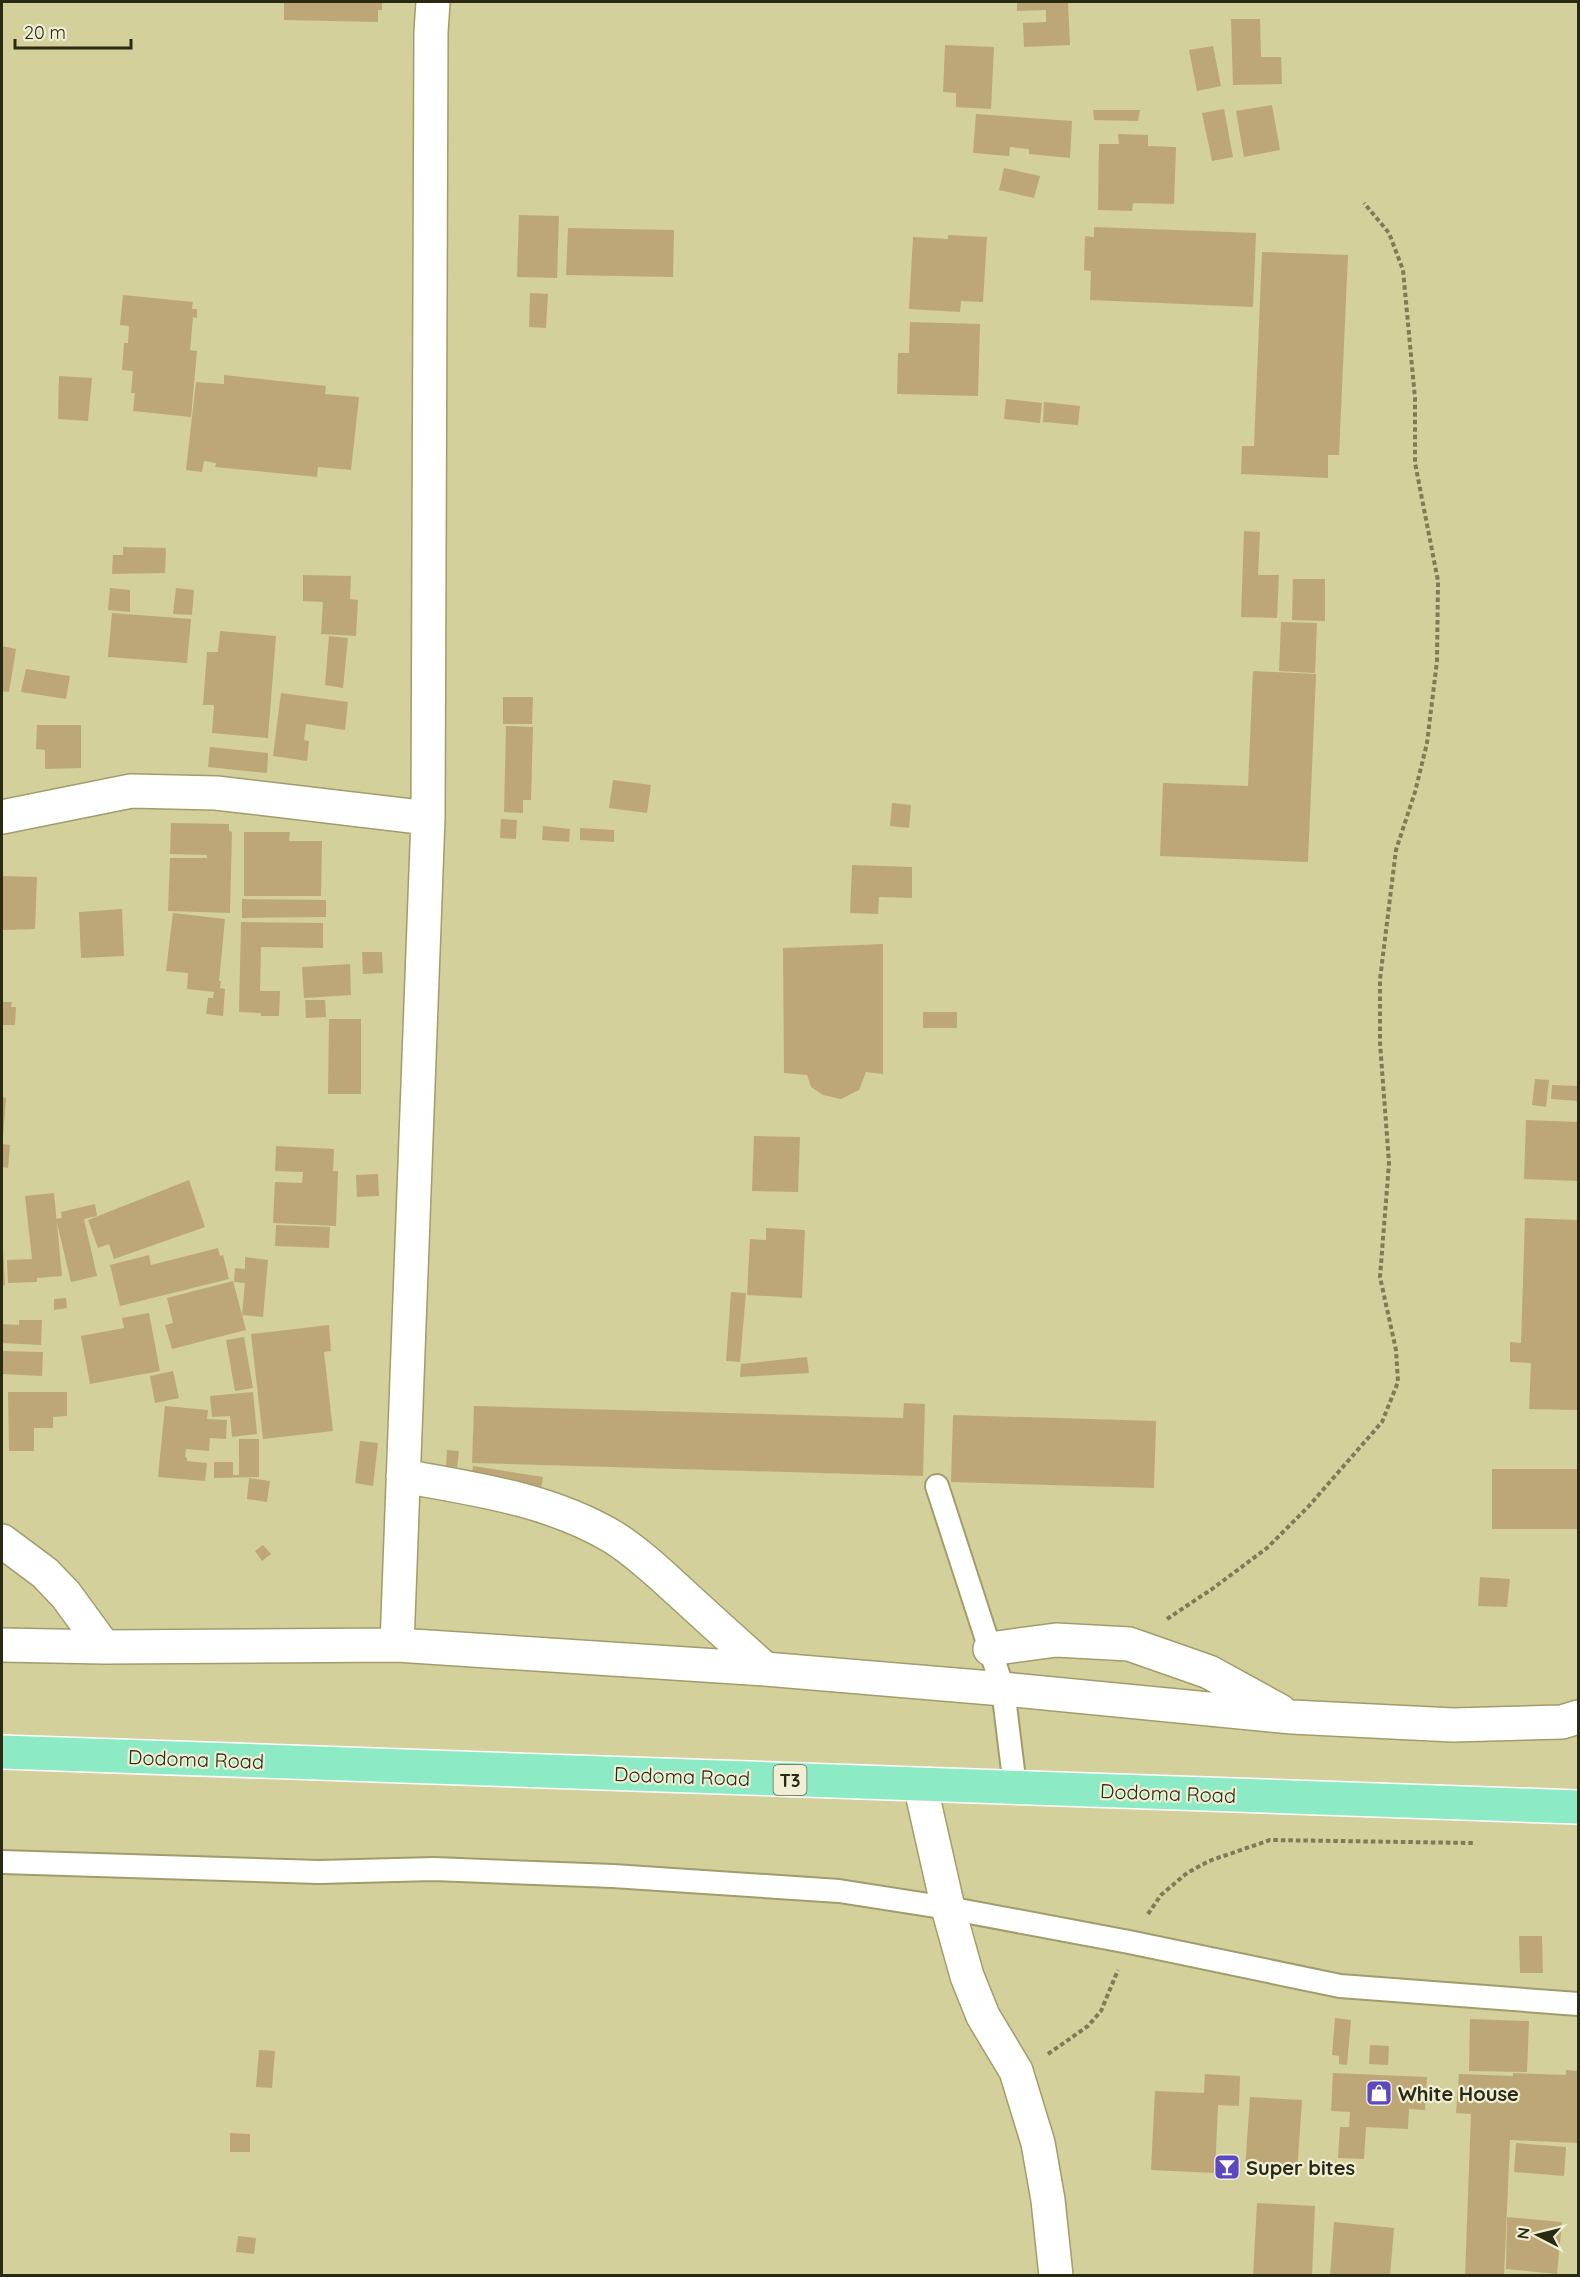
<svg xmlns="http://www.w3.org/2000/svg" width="1580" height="2277" viewBox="0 0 1580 2277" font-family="Quicksand,sans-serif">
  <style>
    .building { fill: #bea776 }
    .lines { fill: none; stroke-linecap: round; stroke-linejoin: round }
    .service-casing { stroke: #a19d6a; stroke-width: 26 }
    .minor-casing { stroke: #a19d6a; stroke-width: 36 }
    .trunk-casing { stroke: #fff; stroke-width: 36 }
    .path { stroke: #7e7c57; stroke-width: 4; stroke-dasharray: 4.5 3; stroke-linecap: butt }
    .service { stroke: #fff; stroke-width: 22 }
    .minor { stroke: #fff; stroke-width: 33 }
    .trunk { stroke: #8cebc4; stroke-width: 33 }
    .labels { text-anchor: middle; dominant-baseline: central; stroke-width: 4.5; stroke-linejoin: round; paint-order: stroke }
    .shield { fill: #f0efd5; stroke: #65644e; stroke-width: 1.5 }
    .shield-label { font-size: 18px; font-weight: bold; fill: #2a2914 }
    .street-label { font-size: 20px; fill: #2a2914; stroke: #f0efd5 }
    .poi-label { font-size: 20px; font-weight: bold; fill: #2a2914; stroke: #f0efd5; text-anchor: start }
  </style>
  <rect width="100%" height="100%" fill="#d3d09b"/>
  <path class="building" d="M284 2H382V10H378V22L284 20Z
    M1017 2H1068L1070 45 1024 47 1023 23 1046 22V10L1017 11Z
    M1231 19H1260L1261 57H1281L1282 84 1233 85Z
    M945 45 994 47 991 109 956 107V93L943 92Z
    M1213 46 1221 86 1197 91 1189 50Z
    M1272 105 1280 150 1244 157 1236 111Z
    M1224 109 1233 157 1212 161 1202 113Z
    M1093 110H1140L1138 121 1094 120Z
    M976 114 1072 121 1070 158 1029 154V149L1010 147 1009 156 973 153Z
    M1118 134 1148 135V146L1176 147 1174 204 1133 203 1132 211 1098 210 1099 144H1119Z
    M1004 168 1040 176 1034 198 999 190Z
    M519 215 559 216 557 278 517 277Z
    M1094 227 1256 233 1253 307 1090 300 1091 271 1084 270 1085 236 1094 237Z
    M568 228 674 230 673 277 566 275Z
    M948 235 987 237 983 302 961 301 960 312 909 309 913 237 948 239Z
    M1262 252 1348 255 1339 455H1328V478L1241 474 1242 446H1254Z
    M530 293 548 294 546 328 529 327Z
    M123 295 193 302 192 309H197V318L193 317 190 350 197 351 191 417 133 411 135 393H131L133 371 122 370 124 343H128L129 326 120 325Z
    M910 322 980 324 978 396 897 394 898 353H909Z
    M224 375 326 386 325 394 359 397 351 470 318 467 317 477 215 467 216 463 204 461 202 472 186 470 196 382 224 384Z
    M59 376 92 378 88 421 58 419Z
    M1006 399 1042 403 1040 423 1004 419Z
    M1044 402 1080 406 1078 425 1043 422Z
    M1244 531 1260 532 1258 575H1279L1277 618 1241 617Z
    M123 547 166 548 165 573 112 574 113 555H123Z
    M303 575 351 576 350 599 358 600 356 636 321 634 323 602 303 601Z
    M1293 579H1325V621L1292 620Z
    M110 588 130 590V612L108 610Z
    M176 588 194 590 192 615 173 614Z
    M112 613 191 619 187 663 108 657Z
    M1281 622 1317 623 1315 673 1279 671Z
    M220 631 276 636 268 738 212 733 214 705H203L207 652H218Z
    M329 636 348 638 343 688 325 685Z
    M2 646 16 649 9 692 2 691Z
    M26 669 70 676 66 699 21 692Z
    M1253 671 1316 674 1308 862 1160 856 1163 783 1248 786Z
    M281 693 348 702 345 730 306 724 304 740 309 741 307 761 273 756Z
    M503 697H533L532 724H503Z
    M37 725H81V768L45 769V750L36 749Z
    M506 726 533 727 531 800H523V813L504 812Z
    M210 747 268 753 267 773 208 767Z
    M613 780 651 785 647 813 609 808Z
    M892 803 911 805 909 828 890 826Z
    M501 819 517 820 516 839 500 838Z
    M171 823 229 824V831L232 832 230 913 168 911 170 858H207V855L170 854Z
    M543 826 570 829 569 842 542 840Z
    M580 828 614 830V842L580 840Z
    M244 832H290L289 841H322L321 896H244Z
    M852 865 912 867V898L879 897 878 914 850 913Z
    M2 876 37 877 35 929 2 930Z
    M242 899 326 900V917L242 918Z
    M122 909 124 956 81 958 79 912Z
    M173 913 225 919 219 981H221L220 988 225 989 223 1016 206 1014 208 998H213L214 992 187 989 188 973 166 971Z
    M241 922 323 923V948L261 947 260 991H280L279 1016H261V1013L239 1012Z
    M883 944V1074L866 1072 859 1090 841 1099 823 1095 811 1087 807 1075 784 1073 783 948Z
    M362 952H382L383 973 363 974Z
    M350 964 351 995 304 998 302 967Z
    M305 1000H325L326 1017 306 1018Z
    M2 1002H12L11 1007H16L15 1025H2Z
    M923 1012H957V1028H923Z
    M329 1019H361V1094H328Z
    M1535 1079 1549 1080 1546 1107 1532 1105Z
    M1552 1085 1578 1086V1101L1551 1099Z
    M2 1097 6 1098 3 1137H2Z
    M1526 1120 1578 1122V1181L1524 1179Z
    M754 1136 800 1137 798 1192 752 1191Z
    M2 1144 10 1145 8 1168 2 1167Z
    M276 1146 334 1149 333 1171H338L336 1226 273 1223 275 1182 302 1183 303 1172 275 1171Z
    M378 1174 379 1196 357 1197 356 1175Z
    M189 1180 205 1227 114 1259 109 1244 98 1248 88 1220Z
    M54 1193 62 1276 37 1278V1282L8 1283 7 1260 32 1259 25 1196Z
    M95 1204 97 1216 84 1219 97 1276 71 1282 56 1219 62 1218 61 1212Z
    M1525 1218 1578 1220V1410L1529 1409 1531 1363 1510 1362V1342L1521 1343Z
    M276 1225 330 1227 329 1248 275 1246Z
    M766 1228 805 1230 802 1298 747 1295 750 1239 766 1240Z
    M2 1248H3L5 1285 2 1286Z
    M218 1248 220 1256 223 1255 229 1279 120 1306 110 1265 149 1255 151 1265Z
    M245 1257 268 1260 263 1317 242 1315 245 1283 234 1282 235 1268 245 1269Z
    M233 1281 246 1330 172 1349 165 1325 173 1323 167 1298Z
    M731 1292 746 1293 740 1362 726 1361Z
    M66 1298 67 1308 54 1310V1299Z
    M149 1313 160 1371 90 1384 81 1336 124 1328 122 1318Z
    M19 1320H42L41 1345 2 1343V1324L19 1325Z
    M329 1325 331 1351 324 1352 333 1431 263 1439 251 1334Z
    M244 1337 253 1388 235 1391 226 1340Z
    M2 1351 43 1352 42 1376 2 1374Z
    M807 1357 809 1373 740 1377 741 1364Z
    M173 1371 179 1398 155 1403 150 1376Z
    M8 1392H67V1416L53 1417V1428H34V1451H9Z
    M253 1392 257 1434 232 1437 230 1416 212 1417 210 1396Z
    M904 1403 925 1404 923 1476 472 1463 474 1406 903 1418Z
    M165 1406 208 1410 207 1419 227 1420 226 1439 210 1438 209 1451 186 1449 185 1457 187 1458V1461L207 1463 205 1481 158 1477Z
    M953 1415 1156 1421 1154 1488 951 1482Z
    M239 1439H259V1477L214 1478V1462H233V1475H239Z
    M360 1441 378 1443 373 1486 355 1483Z
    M447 1450 459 1451 457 1467 446 1466Z
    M473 1466 543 1477 541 1490 471 1480Z
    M1492 1469H1578V1529H1492Z
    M249 1478 270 1481 267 1502 247 1499Z
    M263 1545 271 1554 262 1561 255 1551Z
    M1480 1577 1510 1579 1507 1607 1478 1606Z
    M1519 1936H1542L1543 1973H1520Z
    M1335 2018 1351 2020 1347 2065 1339 2064V2056L1332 2055Z
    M1470 2019 1529 2021 1527 2072 1469 2071Z
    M1370 2045 1389 2046 1388 2065 1369 2064Z
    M259 2050 275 2051 272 2088 256 2087Z
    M1566 2070 1578 2071V2143L1510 2140 1504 2276H1465L1471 2114 1456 2113 1459 2074 1513 2076V2073L1566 2075Z
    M1333 2073 1427 2077 1425 2110 1409 2109 1408 2129 1366 2127 1364 2159 1338 2158 1340 2127H1362H1349L1350 2112 1331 2111Z
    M1205 2074 1240 2076 1239 2106 1218 2105 1215 2173 1151 2170 1155 2091 1204 2093Z
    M1250 2097 1302 2100 1297 2173 1245 2169Z
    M230 2133 250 2134V2152H230Z
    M1516 2143 1566 2147 1564 2176 1514 2172Z
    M1257 2203 1315 2206 1312 2276H1253Z
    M1507 2217 1562 2222 1557 2274 1506 2269Z
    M1334 2222 1394 2228 1390 2276H1330Z
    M238 2236 256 2238 254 2254 236 2252Z"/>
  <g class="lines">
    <defs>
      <path id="service" d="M937 1486 1003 1689 1015 1787
        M2 1862 319 1872 434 1869 613 1876 839 1891 948 1908 1129 1942 1340 1986 1578 2004"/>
      <path id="minor" d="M2 817 131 791 216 793 428 818
        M403 1476C475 1489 549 1499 613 1537 637 1552 659 1573 680 1592 708 1618 736 1643 765 1669
        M2 1541 45 1573 66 1595 104 1647
        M2 1645 104 1647 397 1645 765 1669 1003 1689 1292 1717 1453 1725 1562 1722 1578 1717
        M397 1645 428 818 431 32 433 2
        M990 1649 1056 1640 1129 1644 1209 1672 1280 1711
        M920 1784 948 1908 967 1976 983 2016 1016 2071 1038 2143 1048 2200 1056 2276"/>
      <path id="trunk" d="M2 1752 1578 1807"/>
    </defs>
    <use href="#service" class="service-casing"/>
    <use href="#minor" class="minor-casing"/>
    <use href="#trunk" class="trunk-casing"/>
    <path class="path" d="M1167 1619 1212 1589 1267 1548 1308 1507 1382 1422 1398 1382 1396 1350 1380 1277 1389 1163 1380 1043V979L1396 850 1415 792 1427 743 1437 661 1438 581 1415 463V398L1403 270 1389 233 1364 203
      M1148 1914 1161 1895 1187 1873 1209 1861 1270 1840 1473 1843
      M1048 2054 1088 2026 1101 2011 1118 1970"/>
    <use href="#service" class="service"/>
    <use href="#minor" class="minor"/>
    <use href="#trunk" class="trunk"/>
  </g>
  <defs>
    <symbol id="shop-square" viewBox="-11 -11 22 22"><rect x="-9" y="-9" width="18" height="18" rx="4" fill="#5c49c2" stroke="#f0efd5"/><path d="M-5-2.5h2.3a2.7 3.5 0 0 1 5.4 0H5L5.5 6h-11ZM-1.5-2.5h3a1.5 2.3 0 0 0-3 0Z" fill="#fff"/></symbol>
    <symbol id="bar-square" viewBox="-11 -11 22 22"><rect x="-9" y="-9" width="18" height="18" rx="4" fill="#5c49c2" stroke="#f0efd5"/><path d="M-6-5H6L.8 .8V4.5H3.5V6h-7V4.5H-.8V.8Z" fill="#fff"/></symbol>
  </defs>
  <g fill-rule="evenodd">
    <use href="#shop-square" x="1364" y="2078" width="30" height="30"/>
    <use href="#bar-square" x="1212" y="2152" width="30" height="30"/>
  </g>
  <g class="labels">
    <rect class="shield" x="773.5" y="1765" width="33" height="30" rx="4.5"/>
    <g class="shield-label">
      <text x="790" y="1780">T3</text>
    </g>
    <g class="street-label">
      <text transform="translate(196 1759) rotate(2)">Dodoma Road</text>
      <text transform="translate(682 1776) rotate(2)">Dodoma Road</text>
      <text transform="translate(1168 1793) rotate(2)">Dodoma Road</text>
    </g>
    <g class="poi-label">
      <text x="1398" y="2093">White House</text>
      <text x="1246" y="2167">Super bites</text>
    </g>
  </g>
  <rect width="1580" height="2277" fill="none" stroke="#2a2914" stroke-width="6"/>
  <g transform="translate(1538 2235) rotate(277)" stroke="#f0efd5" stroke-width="4.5" paint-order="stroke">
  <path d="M0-4.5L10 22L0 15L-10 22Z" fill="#2a2914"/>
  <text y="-9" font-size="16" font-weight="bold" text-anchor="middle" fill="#2a2914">N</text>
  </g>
  <path d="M15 39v9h116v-9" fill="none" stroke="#2a2914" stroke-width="3"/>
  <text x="24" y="39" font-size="18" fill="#2a2914" stroke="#f0efd5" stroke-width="4.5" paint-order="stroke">20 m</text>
</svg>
